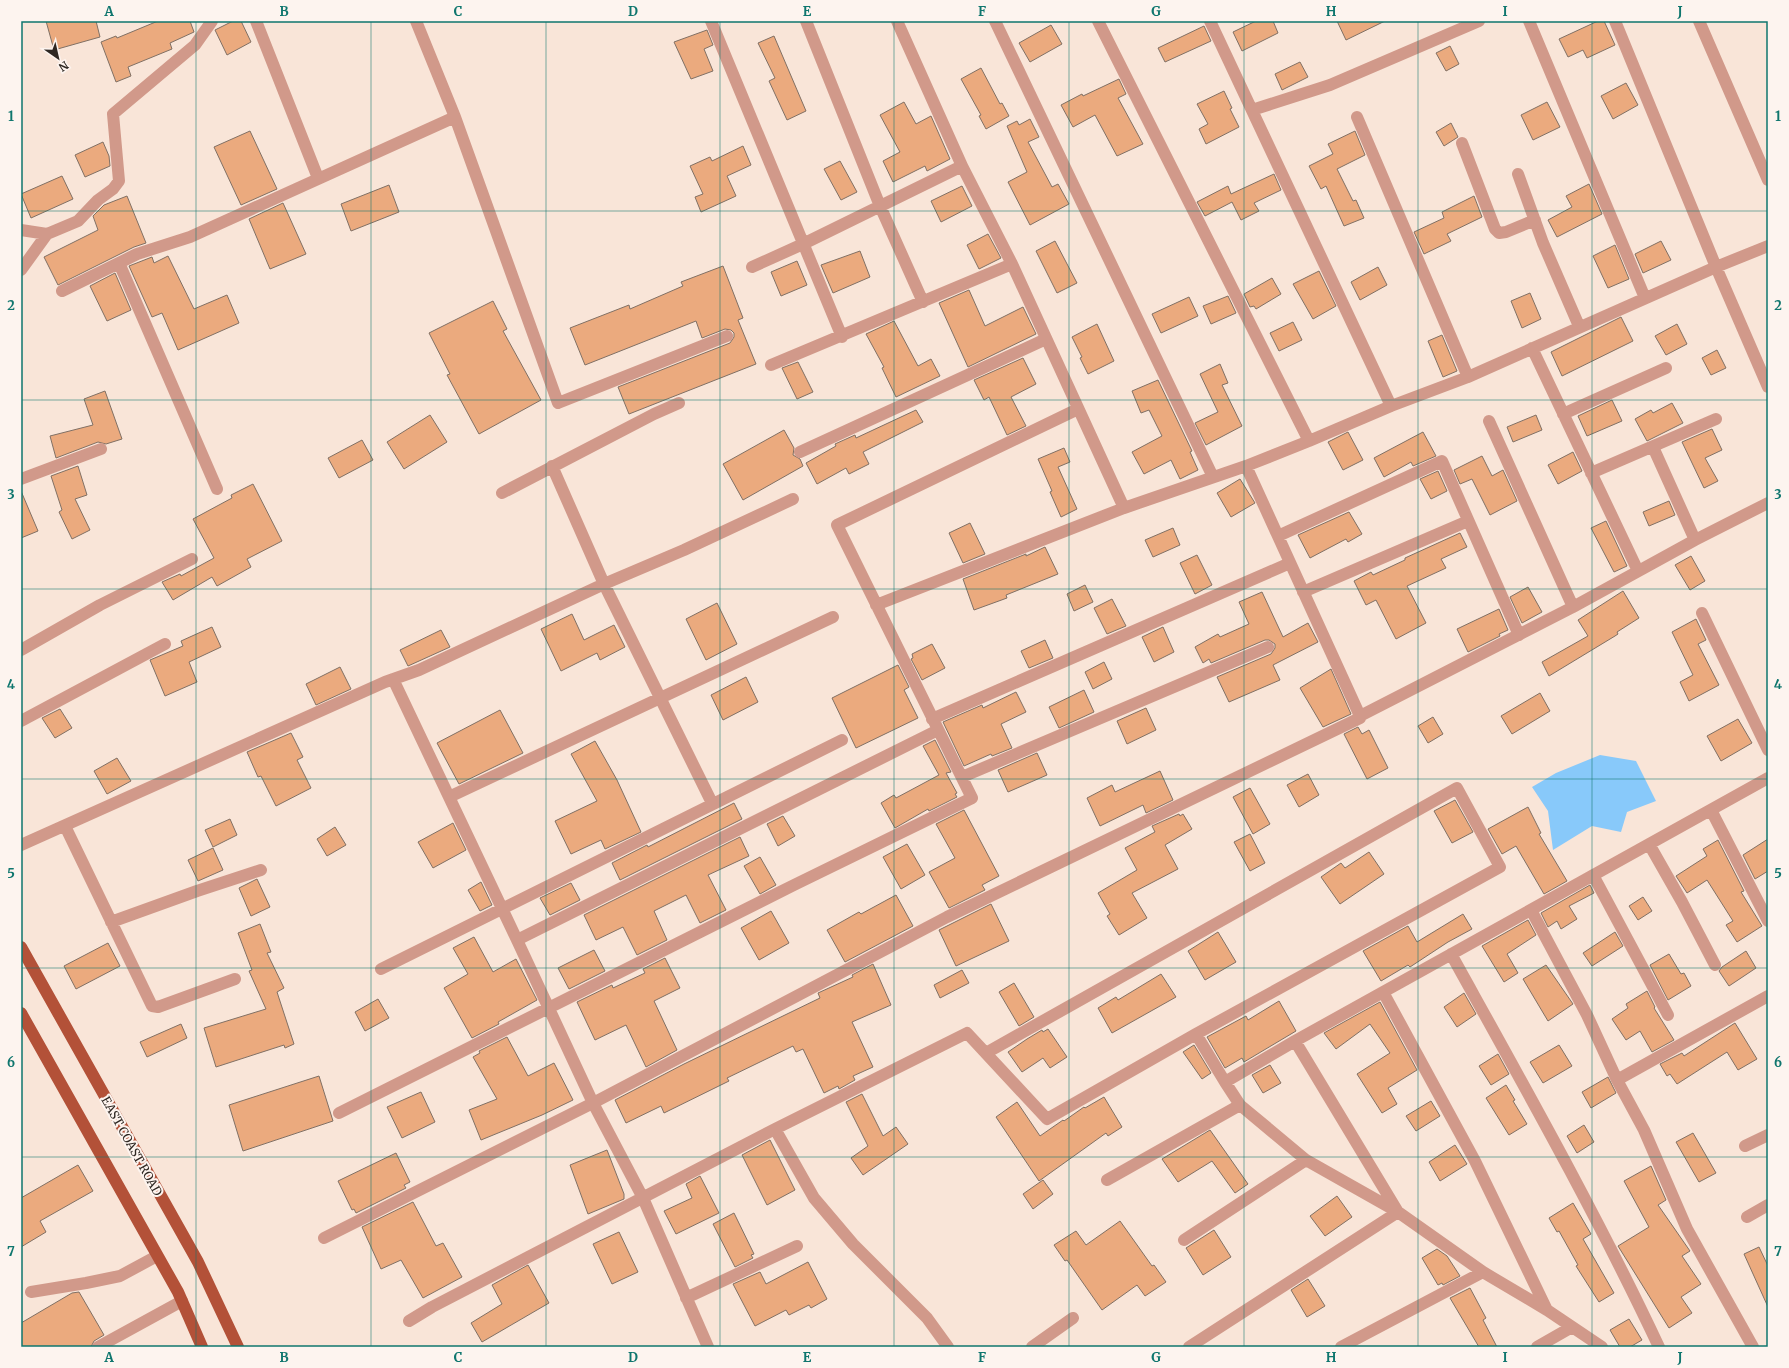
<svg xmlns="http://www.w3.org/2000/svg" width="1789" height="1368" viewBox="0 0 1789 1368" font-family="Merriweather,serif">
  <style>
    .water { fill: #88c9fa }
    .building { fill: #ebaa7e; stroke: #817064 }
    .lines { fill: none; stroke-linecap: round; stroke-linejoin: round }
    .minor { stroke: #d1998a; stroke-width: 12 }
    .major { stroke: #b35138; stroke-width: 12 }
    .grid { fill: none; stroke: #0f766e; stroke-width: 1; stroke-opacity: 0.55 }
    .labels { text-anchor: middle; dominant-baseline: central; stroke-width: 4; stroke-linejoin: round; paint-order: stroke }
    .street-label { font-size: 12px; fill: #2e2722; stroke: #fdf4ef }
    .neatline { fill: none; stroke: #0f766e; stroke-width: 1.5 }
    .grid-label { font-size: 13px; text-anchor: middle; font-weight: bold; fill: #0f766e }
  </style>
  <rect width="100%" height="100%" fill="#f9e5d8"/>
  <path class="water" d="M1600 755 1636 761 1656 801 1627 812 1621 832 1592 826 1553 850 1548 811 1532 787 1556 773Z"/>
  <path class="building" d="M46 21H96L100 37 54 50Z
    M158 21H190L194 32 170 43 172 49 128 67 131 76 116 82 101 42 116 36 117 38Z
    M233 21H241L251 42 227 55 215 30Z
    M1256 21H1273L1278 33 1242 51 1233 32Z
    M1337 21H1385L1346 40Z
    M1598 21H1604L1615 45 1587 58 1583 50 1568 57 1559 39Z
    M1051 25 1062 44 1030 62 1019 43Z
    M1204 26 1211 41 1165 62 1158 48Z
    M707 30 713 45 704 49 713 71 691 79 674 42Z
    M774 36 806 111 787 120 769 81 775 78 758 43Z
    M1450 46 1459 64 1446 71 1436 53Z
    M1300 62 1308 77 1282 90 1275 74Z
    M981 68 1000 104 1002 103 1009 116 986 129 979 116 981 115 961 79Z
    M1119 79 1126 94 1118 98 1143 144 1117 156 1095 115 1073 127 1061 105 1082 94 1083 96Z
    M1626 83 1638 105 1613 119 1601 96Z
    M1224 91 1232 108 1230 109 1239 127 1206 144 1199 129 1208 124 1197 104Z
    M904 102 916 124 931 116 950 159 927 171 925 166 893 182 883 161 900 152 880 115Z
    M1547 102 1560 127 1533 140 1521 115Z
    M1030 119 1039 137 1028 142 1052 187 1058 184 1069 204 1030 225 1008 182 1027 172 1007 126 1017 121 1019 125Z
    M1451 123 1458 137 1444 146 1436 132Z
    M250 131 277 189 241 205 214 147Z
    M1355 131 1365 155 1337 169 1353 201 1356 200 1364 218 1344 226 1326 186 1321 189 1309 166 1333 154 1328 144Z
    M103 142 109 156 110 166 85 177 75 155Z
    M743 146 751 165 727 176 736 196 701 212 695 197 703 194 690 166 710 157 712 161Z
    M840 161 857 192 841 200 824 169Z
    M1274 174 1281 190 1254 203 1259 211 1241 220 1232 202 1205 216 1197 202 1228 186 1231 194Z
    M62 176 73 199 31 218 21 194Z
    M1589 184 1602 214 1557 237 1548 220 1572 207 1566 196Z
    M389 185 399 212 351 231 341 204Z
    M962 186 972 206 941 222 931 201Z
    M127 196 146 243 134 247 58 285 44 257 98 230 93 216 104 205Z
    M1474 196 1482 217 1447 234 1451 241 1424 254 1414 232 1444 218 1442 212Z
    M283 203 306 254 270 269 249 219Z
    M988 234 1001 258 979 269 967 245Z
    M1055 241 1077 283 1057 293 1036 251Z
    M1661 241 1671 260 1643 273 1635 254Z
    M1615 245 1629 279 1608 288 1593 256Z
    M860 251 870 277 833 293 821 265Z
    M168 256 194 309 227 295 239 323 178 350 162 313 152 317 129 266 152 257 154 263Z
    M797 261 807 285 781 296 771 272Z
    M723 266 743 318 738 320 756 364 629 414 618 387 730 343 734 337V333L731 330 725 329 702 338 696 321 585 365 570 328 629 305 630 309 683 286 681 282Z
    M1378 267 1387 285 1360 300 1351 282Z
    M1319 271 1336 306 1313 319 1293 284Z
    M115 273 131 310 107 321 90 286Z
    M1272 278 1281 294 1256 309 1254 306 1250 307 1244 294Z
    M969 290 985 326 1023 307 1036 334 968 367 939 303Z
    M1530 293 1541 319 1522 328 1511 301Z
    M1228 296 1236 313 1211 324 1203 306Z
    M1189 297 1198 316 1161 333 1152 314Z
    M493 301 507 329 503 331 541 400 479 434 447 375 450 374 429 333Z
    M1621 317 1633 341 1562 376 1551 352Z
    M894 321 918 366 931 359 940 376 896 397 882 368 884 367 866 334Z
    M1293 322 1302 340 1279 351 1270 333Z
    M1097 324 1114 361 1088 374 1080 358 1082 357 1072 337Z
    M1677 324 1687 344 1666 355 1655 336Z
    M1442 335 1457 371 1443 377 1428 341Z
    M1717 350 1726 368 1711 375 1702 358Z
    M1023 358 1036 384 1011 397 1026 426 1007 435 989 397 984 400 974 380Z
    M798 362 813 392 797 399 782 368Z
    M1220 364 1228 383 1222 385 1242 426 1206 445 1195 423 1218 412 1200 374Z
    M1158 380 1192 451 1190 452 1198 470 1180 479 1171 460 1144 474 1132 452 1162 436 1149 410 1141 413 1132 391Z
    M105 391 122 439 106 444 98 442 56 458 50 436 93 425 84 399Z
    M1612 400 1622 421 1587 436 1578 416Z
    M1672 403 1683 423 1647 441 1635 419 1651 410 1653 413Z
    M916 410 923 422 863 452 869 464 849 474 846 468 817 484 806 463 836 446 835 444 855 435 856 438Z
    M430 415 447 442 404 469 387 442Z
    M1536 415 1542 430 1513 442 1507 427Z
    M1712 429 1722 450 1705 458 1718 481 1704 488 1682 442Z
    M784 430 794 448 793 455 800 459 803 466 743 500 723 464Z
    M1348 432 1363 460 1343 470 1328 442Z
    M1423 432 1436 456 1413 466 1411 462 1384 477 1374 458Z
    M362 440 373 460 339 478 328 458Z
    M1064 448 1070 462 1058 467 1077 509 1061 517 1050 492 1052 491 1038 459Z
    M1573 452 1582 471 1558 484 1548 465Z
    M1482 456 1492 476 1503 470 1517 501 1490 515 1472 479 1460 484 1454 470Z
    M78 466 87 495 75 499 90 530 72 539 59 512 62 510 51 476Z
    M1438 471 1447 491 1431 499 1420 479Z
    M1240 479 1255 503 1231 517 1217 493Z
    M253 484 282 541 247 559 251 567 217 586 212 577 173 600 162 582 180 574 181 576 214 558 193 519 232 498 231 495Z
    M21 491 38 531 21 538Z
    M1669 501 1675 515 1649 526 1643 512Z
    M1349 512 1362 534 1348 542 1346 539 1310 558 1298 535Z
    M1606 521 1627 566 1614 572 1591 528Z
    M970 523 985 554 963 563 949 533Z
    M1173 528 1180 545 1153 557 1145 540Z
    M1460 533 1467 547 1441 559 1446 568 1407 586 1426 623 1396 639 1376 600 1366 605 1354 581 1371 572 1373 575 1405 560V558Z
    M1045 547 1058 574 1006 595 1007 598 974 610 963 579 1026 554V556Z
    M1197 555 1212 585 1195 594 1180 563Z
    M1691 556 1705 581 1690 590 1675 565Z
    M1085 585 1093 602 1074 611 1067 594Z
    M1528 587 1542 612 1522 623 1510 597Z
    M1623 591 1639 618 1617 632 1618 634 1615 636 1549 676 1542 662 1588 636 1578 620Z
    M1262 592 1283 637 1308 623 1318 642 1273 665 1280 680 1229 702 1217 677 1271 654 1275 648V644L1269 640H1265L1211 663 1209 659 1203 663 1195 647 1218 634 1220 637 1249 624 1239 602Z
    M1112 599 1126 626 1107 634 1094 608Z
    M717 603 737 644 706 660 686 619Z
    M1499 609 1508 630 1499 634 1500 636 1468 652 1457 629Z
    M572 614 584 640 614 625 625 647 600 660 597 653 561 671 541 629Z
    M1696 619 1706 640 1698 644 1719 685 1689 701 1680 682 1693 675 1672 632Z
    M212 627 221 647 189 662 197 682 165 696 150 660 183 646 181 641Z
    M1163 627 1174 652 1154 662 1142 637Z
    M441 630 450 647 408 666 400 650Z
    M1045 640 1053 658 1029 668 1021 651Z
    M932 644 945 668 922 680 911 659 913 658 912 654Z
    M1104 662 1112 679 1093 689 1085 672Z
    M898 665 909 687 904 690 918 718 856 748 832 698Z
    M340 667 351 689 316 705 306 684Z
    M1331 669 1351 714 1323 727 1300 688Z
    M746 677 758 702 723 720 711 695Z
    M1084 690 1094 712 1059 728 1049 707Z
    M1016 692 1026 712 1001 724 1012 748 992 756 991 754 964 766 943 722 982 705 983 708Z
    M1540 693 1550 711 1512 734 1501 716Z
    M1146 708 1156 730 1127 744 1117 721Z
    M60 709 72 728 55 738 42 718Z
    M500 710 523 753 459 784 437 743Z
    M1433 717 1443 734 1428 743 1418 726Z
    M1738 719 1752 743 1721 761 1707 736Z
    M1358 727 1362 734 1369 730 1388 768 1367 779 1344 734Z
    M291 733 303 757 297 760 311 788 276 806 261 776 258 777 247 752Z
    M935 740 951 772 946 773 957 793 955 794 957 797 929 811 928 809 895 828 881 803 894 795 896 798 939 775 923 746Z
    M595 741 617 780 641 832 605 849 601 840 571 854 555 821 597 801 571 754Z
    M1037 753 1047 775 1008 792 998 770Z
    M117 758 131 781 107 794 94 771Z
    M1160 771 1173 800 1146 813 1143 805 1100 826 1087 798 1112 785 1115 792Z
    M1308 774 1319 795 1299 807 1287 785Z
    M1250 788 1270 824 1253 834 1233 797Z
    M1455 800 1473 832 1452 843 1434 811Z
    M734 803 742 819 620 880 612 863 647 845 648 847Z
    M1528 807 1541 833 1539 834 1567 881 1544 894 1516 846 1502 854 1488 829Z
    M964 810 999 876 982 885 985 890 949 908 929 872 955 858 936 824Z
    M1179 814 1180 816 1183 814 1192 829 1165 845 1178 869 1132 893 1147 918 1119 935 1107 916 1110 914 1098 893 1137 870 1125 848 1155 832 1152 826Z
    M783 816 795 836 778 846 767 824Z
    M230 819 237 835 213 847 205 830Z
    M453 823 466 850 433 868 418 842Z
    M335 827 346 845 327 856 317 839Z
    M1250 834 1265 863 1250 871 1234 842Z
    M740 837 749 856 708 875 726 910 700 923 686 895 654 911 667 940 637 955 623 927 596 940 584 915Z
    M1768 839V871L1755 879 1743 855Z
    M1718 840 1744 891 1741 892 1762 926 1737 942 1726 925 1733 921 1707 880 1687 893 1676 876 1707 856 1703 849Z
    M907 844 925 875 901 889 883 857Z
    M213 848 223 870 198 881 188 860Z
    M1369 852 1384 874 1340 904 1321 877 1341 863 1345 868Z
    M760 857 776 885 760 894 744 866Z
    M257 879 270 907 251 916 239 888Z
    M481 882 492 905 480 911 468 890Z
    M571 883 580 900 550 915 540 898Z
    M1590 885 1594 893 1569 906 1577 919 1561 929 1557 921 1548 927 1541 913Z
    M896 895 913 926 845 962 827 930 859 912 861 914Z
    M1643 897 1652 911 1638 920 1629 906Z
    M991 904 1009 941 956 966 939 930Z
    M771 911 789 943 759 960 741 928Z
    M1463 914 1472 929 1448 942 1410 967 1408 965 1381 981 1363 951 1408 926 1417 942Z
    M1528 920 1536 935 1507 954 1518 973 1504 982 1482 946Z
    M260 924 271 952 267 953 284 988 277 992 294 1044 285 1048 284 1045 216 1067 204 1028 266 1009 249 971 252 970 238 933Z
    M1218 932 1236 962 1205 980 1188 951Z
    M1615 932 1623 946 1592 966 1583 953Z
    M474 937 493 972 516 959 537 1000 498 1022 499 1024 472 1038 444 988 468 974 453 948Z
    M108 943 120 966 76 989 64 966Z
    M594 950 605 971 569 989 558 968Z
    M1746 951 1756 968 1729 986 1719 971 1722 967Z
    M1669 954 1681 974 1684 973 1691 986 1668 1000 1650 965Z
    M665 958 680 988 654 1001 677 1050 646 1067 626 1025 595 1040 577 1002 612 985 613 988 645 973 643 969Z
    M873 964 891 1005 852 1022 873 1067 853 1076 855 1080 839 1089 838 1086 824 1093 803 1049 796 1052 793 1046 727 1078 729 1081 664 1113 661 1106 626 1123 615 1100 684 1064 820 998 818 993 853 977 852 975Z
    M1546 965 1573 1004 1548 1021 1523 979Z
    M962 970 969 983 940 998 934 985Z
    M1161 974 1176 997 1112 1033 1098 1008 1116 997 1118 1000Z
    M1014 983 1034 1017 1019 1026 999 992Z
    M1647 991 1655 1007 1654 1008 1674 1040 1652 1052 1640 1031 1626 1040 1612 1019 1628 1008 1626 1004Z
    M1464 993 1476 1014 1457 1027 1444 1007Z
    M378 999 389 1018 365 1031 355 1012Z
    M1279 1001 1296 1031 1244 1062 1242 1058 1225 1068 1207 1037 1246 1016 1248 1020Z
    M1380 1002 1417 1070 1388 1088 1397 1104 1382 1113 1357 1074 1390 1053 1370 1024 1336 1049 1324 1033Z
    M1735 1023 1757 1059 1738 1070 1727 1052 1677 1084 1670 1074 1667 1076 1660 1064 1682 1053 1684 1056Z
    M181 1024 187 1038 147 1057 140 1042Z
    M1048 1029 1067 1057 1050 1068 1043 1058 1022 1072 1008 1052 1027 1039 1042 1030 1043 1032Z
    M507 1037 528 1076 554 1063 573 1100 542 1115 481 1140 469 1110 497 1099 473 1057 480 1053 479 1051Z
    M1194 1045 1211 1073 1202 1079 1183 1052Z
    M1559 1045 1572 1066 1543 1083 1530 1062Z
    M1498 1054 1509 1074 1491 1085 1479 1066Z
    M1270 1065 1281 1083 1263 1093 1252 1075Z
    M319 1076 333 1121 243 1151 229 1105Z
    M1608 1077 1616 1093 1591 1108 1582 1092Z
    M1506 1085 1515 1100 1513 1101 1527 1124 1509 1135 1486 1098Z
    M421 1092 435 1122 402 1138 387 1107Z
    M862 1094 883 1136 896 1127 908 1144 863 1175 851 1158 868 1146 846 1102Z
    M1104 1097 1122 1127 1108 1136 1106 1133 1039 1181 996 1117 1017 1102 1040 1136 1063 1120 1064 1121 1084 1107 1085 1108Z
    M1431 1101 1440 1116 1416 1131 1406 1116Z
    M1584 1125 1594 1142 1577 1153 1567 1136Z
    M1210 1130 1248 1184 1235 1193 1212 1161 1178 1182 1162 1159Z
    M1693 1133 1716 1173 1699 1182 1676 1142Z
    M770 1140 795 1190 767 1205 742 1155Z
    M1455 1145 1467 1164 1440 1181 1429 1162Z
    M607 1150 624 1194V1199L588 1214 570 1165Z
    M396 1153 410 1182 404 1185 406 1188 356 1213 354 1209 352 1210 338 1181Z
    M78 1165 93 1191 40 1221 46 1232 21 1247V1198Z
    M1651 1166 1666 1200 1658 1205 1690 1251 1682 1256 1701 1284 1681 1297 1692 1313 1669 1328 1618 1246 1649 1227 1624 1181Z
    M700 1176 719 1213 676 1234 664 1211 692 1198 686 1184Z
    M1043 1180 1053 1194 1033 1209 1023 1194Z
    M1337 1196 1352 1217 1325 1236 1310 1216Z
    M413 1202 436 1246 443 1243 462 1277 423 1298 401 1260 381 1269 362 1227Z
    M1573 1203 1591 1234 1583 1239 1614 1293 1599 1302 1576 1266 1578 1265 1559 1231 1557 1232 1549 1218Z
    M734 1213 754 1254 751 1255 753 1258 735 1267 713 1224Z
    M1120 1221 1152 1266 1154 1265 1166 1282 1145 1296 1137 1285 1102 1310 1067 1260 1065 1261 1054 1245 1076 1231 1086 1245Z
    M1214 1230 1231 1257 1203 1275 1186 1248Z
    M619 1232 638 1272 612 1284 593 1244Z
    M1759 1247 1768 1266V1307L1744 1254Z
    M1437 1249 1447 1256 1460 1276 1443 1285 1442 1283 1438 1285 1422 1258Z
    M808 1262 827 1299 811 1308 809 1305 789 1315 786 1310 755 1326 733 1284 760 1272 766 1284Z
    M528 1265 549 1303 482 1342 471 1323 502 1304 492 1285Z
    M1308 1279 1325 1306 1307 1317 1291 1290Z
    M1470 1288 1486 1318 1483 1320 1497 1347H1479L1450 1298Z
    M79 1292 104 1335 94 1341 91 1347H21V1323L72 1293Z
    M1629 1319 1642 1340 1630 1347H1620L1610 1330Z"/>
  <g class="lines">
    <path class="minor" d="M256 21 318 178
      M416 21 455 117 558 403 727 336
      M711 21 842 337
      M806 21 880 206 923 302
      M897 21 962 166 1012 264 1124 508
      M995 21 1213 477
      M1098 21 1309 441
      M1210 21 1391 406
      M1529 21 1645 298
      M1615 21 1716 267 1768 387
      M1699 21 1768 180
      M1252 110 1330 85 1479 21
      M1357 117 1468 377
      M1462 143 1495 229 1499 233 1506 232 1535 220
      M1518 174 1543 243 1579 326
      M21 230 47 234 21 270
      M47 234 78 221 98 200 113 189 119 181 113 114 195 45 212 21
      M119 263 217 489
      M752 267 803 244 962 166
      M62 291 137 254 190 237 455 117
      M1532 348 1638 571
      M771 365 1012 264
      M1563 414 1666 368
      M1489 421 1573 607
      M1653 447 1695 540
      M800 452 1046 339
      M552 466 604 584 712 803
      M1246 466 1360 716
      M1591 473 1716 419
      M21 479 101 449
      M502 493 654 414 679 403
      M1278 536 1442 461 1519 635
      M1303 592 1468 521
      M876 605 1124 508 1246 466 1309 441 1391 406 1468 377 1716 267 1768 246
      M1702 613 1768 750
      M21 650 100 605 192 559
      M393 679 517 940 593 1103 643 1198 708 1347
      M932 719 1290 563
      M21 721 165 644
      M962 777 1268 647
      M449 797 833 617
      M1711 810 1768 921
      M65 826 152 1006 158 1007 235 979
      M1649 844 1682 902 1715 965
      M21 845 385 682 419 670 604 584 684 550 793 499
      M1593 875 1668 1015
      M1531 910 1587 1015 1617 1080 1644 1130 1687 1229 1753 1347
      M111 922 197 891 261 870
      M517 940 938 730
      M1451 954C1523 1084 1596 1213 1659 1347
      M381 969 842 740
      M1383 992 1475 1161 1547 1310
      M1196 1034 1225 1082
      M1617 1080 1768 996
      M339 1113 794 885 972 798 837 525 1078 409
      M775 1129 814 1198 853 1244 927 1318 948 1347
      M1745 1146 1768 1135
      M1107 1180 1240 1105
      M1747 1217 1768 1205
      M324 1238 593 1103 947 917 1360 718V716L1573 607 1695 540 1768 503
      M1184 1240 1306 1160
      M31 1292 86 1283 120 1276 157 1256
      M686 1298 797 1246
      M409 1321 432 1307 775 1129 967 1033 1047 1119 1196 1034 1500 867 1457 788 986 1053
      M98 1347 182 1301
      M1032 1347 1073 1318
      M1189 1347 1398 1212 1295 1041
      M1341 1347 1483 1272
      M1537 1347 1572 1327
      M1602 1347 1547 1310 1483 1272 1398 1212 1306 1160 1240 1105 1225 1082 1295 1041 1768 778"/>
    <path class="major" d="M21 947 198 1262 238 1347
      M21 1013 178 1292 202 1347"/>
  </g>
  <path class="grid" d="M196 21V1347M371 21V1347M546 21V1347M720 21V1347M894 21V1347M1069 21V1347M1244 21V1347M1418 21V1347M1592 21V1347M21 211H1768M21 400H1768M21 589H1768M21 779H1768M21 968H1768M21 1157H1768"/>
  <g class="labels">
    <g class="street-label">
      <text transform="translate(132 1146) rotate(61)">EAST COAST ROAD</text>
    </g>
  </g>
  <rect width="1789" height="1368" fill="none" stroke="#fdf4ef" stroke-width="44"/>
  <g transform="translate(58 58) rotate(146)" stroke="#fdf4ef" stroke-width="3" paint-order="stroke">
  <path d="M0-3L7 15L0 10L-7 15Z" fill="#2e2722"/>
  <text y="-6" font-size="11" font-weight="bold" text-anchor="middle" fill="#2e2722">N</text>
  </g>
  <rect x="22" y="22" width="1745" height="1324" class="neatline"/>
  <g class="grid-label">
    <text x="109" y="16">A</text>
    <text x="284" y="16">B</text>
    <text x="458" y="16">C</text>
    <text x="633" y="16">D</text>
    <text x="807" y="16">E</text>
    <text x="982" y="16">F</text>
    <text x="1156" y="16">G</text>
    <text x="1331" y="16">H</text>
    <text x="1505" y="16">I</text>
    <text x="1680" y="16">J</text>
    <text x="11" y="121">1</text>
    <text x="1778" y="121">1</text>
    <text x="11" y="310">2</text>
    <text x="1778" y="310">2</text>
    <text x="11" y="499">3</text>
    <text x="1778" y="499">3</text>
    <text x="11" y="689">4</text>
    <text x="1778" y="689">4</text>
    <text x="11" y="878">5</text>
    <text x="1778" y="878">5</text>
    <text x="11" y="1067">6</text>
    <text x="1778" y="1067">6</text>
    <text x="11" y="1256">7</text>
    <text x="1778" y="1256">7</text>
    <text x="109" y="1362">A</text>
    <text x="284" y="1362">B</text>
    <text x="458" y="1362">C</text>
    <text x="633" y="1362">D</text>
    <text x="807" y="1362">E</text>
    <text x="982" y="1362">F</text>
    <text x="1156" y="1362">G</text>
    <text x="1331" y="1362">H</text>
    <text x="1505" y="1362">I</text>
    <text x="1680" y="1362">J</text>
  </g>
</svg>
